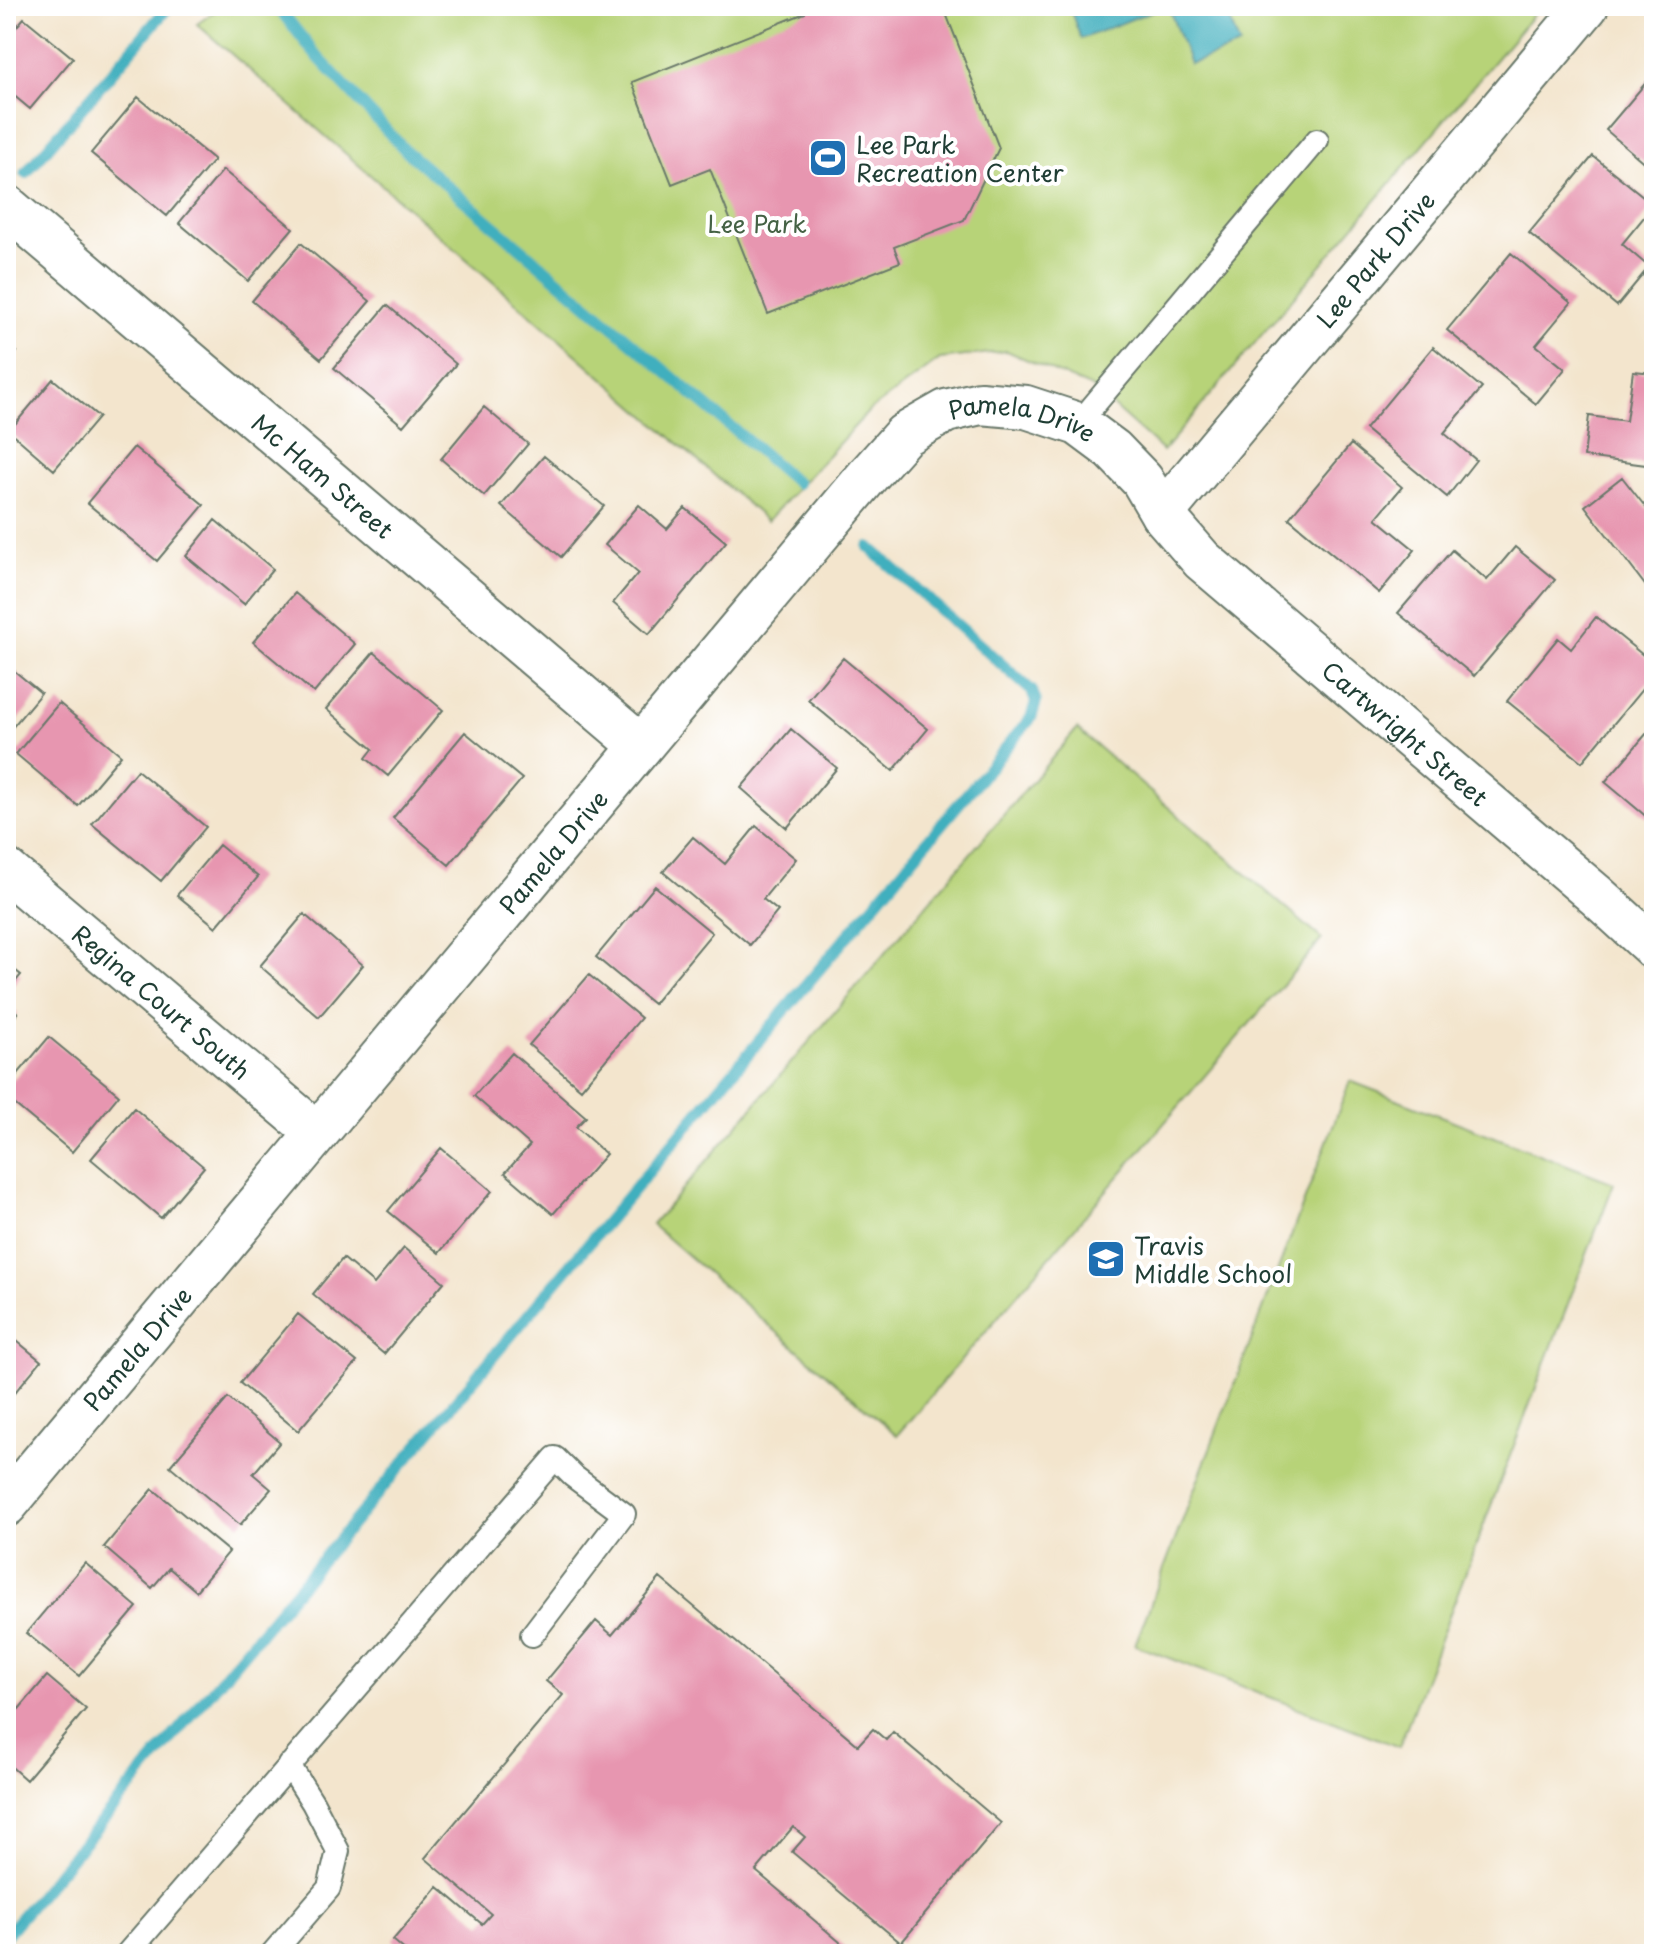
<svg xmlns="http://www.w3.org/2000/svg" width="1660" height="1960" viewBox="0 0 1660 1960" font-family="'Playpen Sans',sans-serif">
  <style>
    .green { fill: #b7d378; stroke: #6b8856; stroke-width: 2 }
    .water { fill: #41afbe; stroke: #307679; stroke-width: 2 }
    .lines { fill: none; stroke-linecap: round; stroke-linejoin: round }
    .stream { stroke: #41afbe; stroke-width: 12 }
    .building { fill: #e796b0 }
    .lane-casing { stroke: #69786a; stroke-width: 26 }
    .street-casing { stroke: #69786a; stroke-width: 46 }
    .lane { stroke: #fff; stroke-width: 22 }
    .street { stroke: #fff; stroke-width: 42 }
    .labels { text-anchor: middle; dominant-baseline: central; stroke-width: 8; stroke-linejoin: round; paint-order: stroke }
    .poi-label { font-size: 24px; fill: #1f3d34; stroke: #fff; text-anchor: start }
    .park-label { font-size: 24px; fill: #456245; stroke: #fff }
    .street-label { font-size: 24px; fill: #1f3d34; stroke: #fff }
  </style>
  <rect width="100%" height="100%" fill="#fff"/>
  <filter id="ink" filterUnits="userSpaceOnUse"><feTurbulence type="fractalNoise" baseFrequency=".0125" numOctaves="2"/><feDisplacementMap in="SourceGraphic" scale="16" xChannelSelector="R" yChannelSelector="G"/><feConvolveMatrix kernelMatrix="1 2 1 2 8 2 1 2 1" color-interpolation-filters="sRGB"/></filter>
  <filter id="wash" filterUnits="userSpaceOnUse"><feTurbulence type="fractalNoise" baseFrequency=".006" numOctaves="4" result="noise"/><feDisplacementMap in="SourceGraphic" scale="32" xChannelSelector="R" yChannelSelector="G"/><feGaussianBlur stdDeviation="1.8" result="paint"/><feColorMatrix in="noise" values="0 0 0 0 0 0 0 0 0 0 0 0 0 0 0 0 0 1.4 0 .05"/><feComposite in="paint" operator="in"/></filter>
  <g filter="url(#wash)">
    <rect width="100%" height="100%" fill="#f3e5cd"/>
    <path class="green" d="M222 6H1541L1163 451 1092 388 1007 351 940 359 869 411 767 521 197 24Z
      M1077 729 1322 939 897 1435 652 1225Z
      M1350 1081 1614 1183 1399 1747 1135 1645Z"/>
    <path class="water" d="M1069 6H1165L1081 39Z
      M1168 6H1224L1240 46 1190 64Z"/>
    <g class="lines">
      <path class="stream" d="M277 6 315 54 406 151 797 483
        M26 173 169 6
        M6 1935 1031 718 1036 702 1032 691 869 547"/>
    </g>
    <g id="blocks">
      <path class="building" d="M805 6H943L999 148 964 220 894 247 900 262 768 314 710 169 672 184 632 82 805 13Z
        M24 18 73 58 30 109 6 89V39Z
        M1654 73V171L1606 130Z
        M138 97 214 160 167 216 91 153Z
        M1593 156 1654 205 1622 244 1649 267 1617 306 1529 233Z
        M223 170 293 228 248 281 179 223Z
        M301 243 370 301 321 359 252 301Z
        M1511 253 1571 303 1536 345 1565 369 1536 404 1447 330Z
        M387 305 456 364 403 426 334 368Z
        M6 343 17 352 6 365Z
        M1433 347 1482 388 1444 433 1476 460 1447 497 1365 429Z
        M1633 371 1654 373V466L1584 457 1589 416 1626 421Z
        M53 379 99 417 54 470 9 431Z
        M484 407 528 444 484 496 441 459Z
        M1351 444 1402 487 1376 518 1415 550 1379 593 1289 518Z
        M134 447 204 505 157 561 87 503Z
        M544 456 604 506 561 557 501 506Z
        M1622 477 1647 509 1654 504V597L1585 506Z
        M639 505 667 529 685 508 726 542 649 634 613 603 638 573 605 545Z
        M215 520 273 569 244 604 186 556Z
        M1515 547 1555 580 1474 676 1398 613 1452 550 1487 580Z
        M295 593 355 644 314 693 253 642Z
        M1596 617 1654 664V675L1582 762 1507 701 1558 638 1571 649Z
        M374 652 443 710 388 776 366 758 373 749 326 709Z
        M843 658 928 729 893 771 808 700Z
        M6 664 41 693 6 735Z
        M59 703 121 755 78 806 16 754Z
        M791 729 837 768 787 828 741 788Z
        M465 732 522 779 449 865 393 818Z
        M1647 733 1654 739V823L1605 782Z
        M137 770 206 827 161 881 92 824Z
        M756 826 796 859 763 899 778 911 750 945 663 872 693 837 725 864Z
        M219 845 258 877 216 927 177 895Z
        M655 886 712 933 653 1004 596 957Z
        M304 914 363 965 319 1017 260 966Z
        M6 963 21 975 6 993Z
        M589 975 641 1018 581 1089 529 1045Z
        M6 1003 18 1013 6 1027Z
        M49 1037 119 1095 72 1152 6 1097V1088Z
        M512 1053 586 1117 576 1127 606 1154 553 1214 505 1173 530 1145 474 1096Z
        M134 1108 204 1167 161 1218 91 1159Z
        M441 1148 492 1191 439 1253 388 1211Z
        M404 1248 444 1282 384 1354 313 1294 343 1258 374 1284Z
        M298 1314 357 1362 298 1431 240 1383Z
        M6 1332 41 1361 6 1403Z
        M228 1398 280 1442 253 1474 271 1489 240 1525 170 1466Z
        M153 1489 229 1552 196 1591 169 1568 152 1588 104 1547Z
        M85 1563 137 1607 79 1676 26 1633Z
        M660 1578 858 1745 873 1729 886 1740 893 1732 1001 1823 901 1943 792 1852 805 1837 793 1827 756 1871 854 1954H405L407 1952 393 1940 438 1887 482 1924 491 1914 425 1858 563 1695 546 1681 596 1621 612 1635Z
        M47 1676 86 1709 26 1780 6 1762V1698L19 1709Z"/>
    </g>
  </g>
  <g filter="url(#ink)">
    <use href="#blocks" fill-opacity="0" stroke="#69786a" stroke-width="2"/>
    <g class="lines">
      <defs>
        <path id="lane" d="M1078 424 1317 140
          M127 1954 555 1458 573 1476 624 1514 532 1635
          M272 1954 329 1888 338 1851 313 1803 289 1765"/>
        <g id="street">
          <path id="s1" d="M6 206 641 746"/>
          <path id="s2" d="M1162 514 1587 6"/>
          <path id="s3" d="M6 870 317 1133"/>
          <path id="s4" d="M6 1505 870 473 904 435 946 411 980 403 1026 407 1078 424 1113 450 1142 480 1162 514 1202 560 1597 896 1654 948"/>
        </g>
      </defs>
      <use href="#lane" class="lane-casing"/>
      <use href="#street" class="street-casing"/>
      <use href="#lane" class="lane"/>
      <use href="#street" class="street"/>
    </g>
  </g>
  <defs>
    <symbol id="stadium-square" viewBox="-11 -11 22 22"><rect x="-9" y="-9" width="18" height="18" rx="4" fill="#1f6fb2" stroke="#fff"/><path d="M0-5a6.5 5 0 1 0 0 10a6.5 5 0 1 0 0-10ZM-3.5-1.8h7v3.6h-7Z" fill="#fff"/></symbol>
    <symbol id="school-square" viewBox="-11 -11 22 22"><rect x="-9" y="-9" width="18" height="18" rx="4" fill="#1f6fb2" stroke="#fff"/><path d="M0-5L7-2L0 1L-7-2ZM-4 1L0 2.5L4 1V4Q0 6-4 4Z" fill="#fff"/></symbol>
  </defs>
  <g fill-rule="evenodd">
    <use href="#stadium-square" x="806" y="136" width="44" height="44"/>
    <use href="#school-square" x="1084" y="1237" width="44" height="44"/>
  </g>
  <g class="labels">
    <g class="poi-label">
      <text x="856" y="144">Lee Park<tspan x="856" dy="28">Recreation Center</tspan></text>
      <text x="1134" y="1245">Travis<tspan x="1134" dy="28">Middle School</tspan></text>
    </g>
    <g class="park-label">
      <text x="757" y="223">Lee Park</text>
    </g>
    <g class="street-label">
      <text stroke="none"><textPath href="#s2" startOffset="332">Lee Park Drive</textPath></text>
      <text stroke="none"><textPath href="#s4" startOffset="1524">Pamela Drive</textPath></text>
      <text stroke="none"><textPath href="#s1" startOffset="416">Mc Ham Street</textPath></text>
      <text stroke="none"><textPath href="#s4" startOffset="2034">Cartwright Street</textPath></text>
      <text stroke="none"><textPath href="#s4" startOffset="852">Pamela Drive</textPath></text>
      <text stroke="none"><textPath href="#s3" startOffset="204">Regina Court South</textPath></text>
      <text stroke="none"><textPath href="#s4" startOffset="204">Pamela Drive</textPath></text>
    </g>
  </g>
  <rect width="1660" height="1960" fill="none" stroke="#fff" stroke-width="32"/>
</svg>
